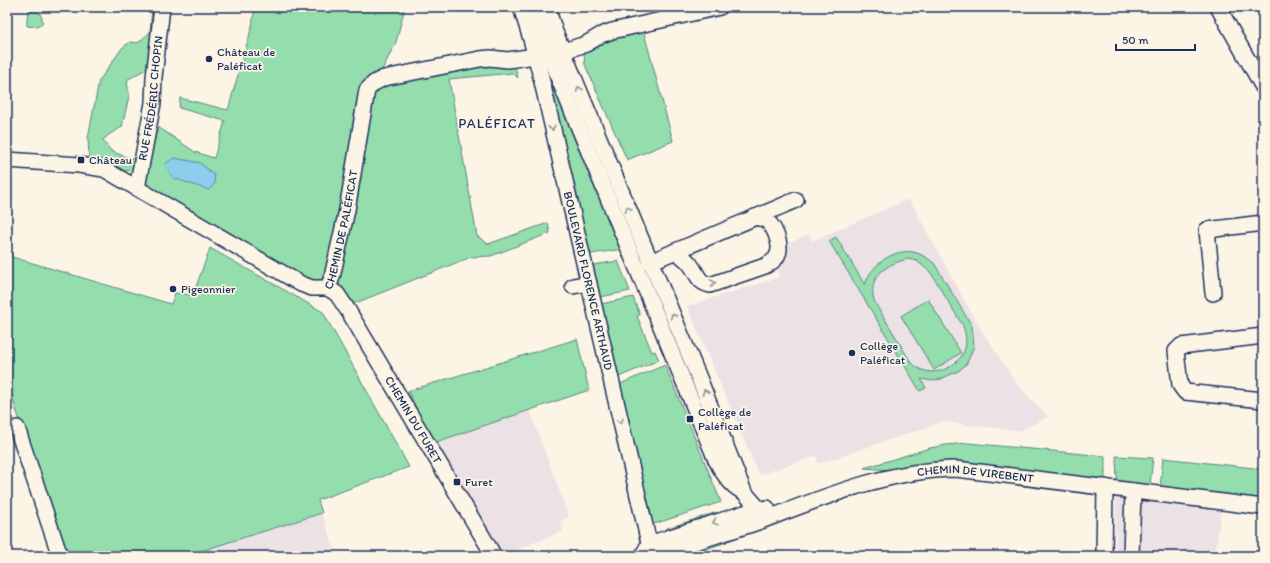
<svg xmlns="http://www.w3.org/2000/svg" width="1270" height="563" viewBox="0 0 1270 563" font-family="Itim,sans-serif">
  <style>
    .built { fill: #ece2e6 }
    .green { fill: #94ddac; stroke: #588685; fill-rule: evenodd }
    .water { fill: #8dceee; stroke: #5f8eb4 }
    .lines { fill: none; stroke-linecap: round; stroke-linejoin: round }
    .minor-casing { stroke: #1b2f5e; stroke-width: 18 }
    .minor { stroke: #fcf5e5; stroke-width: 15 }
    .oneway { stroke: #8c92a2 }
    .poi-dot { fill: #1b2f5e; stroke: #fcf5e5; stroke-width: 1.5 }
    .labels { text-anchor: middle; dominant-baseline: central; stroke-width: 3.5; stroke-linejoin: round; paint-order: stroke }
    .poi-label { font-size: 12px; fill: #1b2f5e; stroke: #fcf5e5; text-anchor: start }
    .street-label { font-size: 12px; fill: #1b2f5e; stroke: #fcf5e5 }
    .quarter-label { font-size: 14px; letter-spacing: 1px; fill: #1b2f5e; stroke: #fcf5e5 }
  </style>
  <rect width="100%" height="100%" fill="#fcf5e5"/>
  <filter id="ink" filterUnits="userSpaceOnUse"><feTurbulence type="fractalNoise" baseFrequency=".025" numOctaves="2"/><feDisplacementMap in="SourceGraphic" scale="8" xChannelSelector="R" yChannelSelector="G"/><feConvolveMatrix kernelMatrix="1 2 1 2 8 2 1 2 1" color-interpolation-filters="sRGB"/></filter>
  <g filter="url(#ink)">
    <path class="built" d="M909 199 977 323 1017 384 1048 417 1020 431 943 422 818 464 816 456 759 475 687 306 779 277 777 269 782 267 781 263 785 262 786 254 785 245 809 234 812 241Z
      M529 409 569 517 560 521 564 531 501 556 433 443Z
      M1115 495 1221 511 1215 556H1116Z
      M322 513 337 556H185Z"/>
    <path class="green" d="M152 7H158L151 66 127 80 129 96 122 127 110 134 103 140 111 151 129 158 139 159 137 170 123 171 109 169 89 158 88 138 99 81 122 48 130 42 138 43 150 32Z
      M255 7H405L396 42 379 76 364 87 330 261 321 281 308 282 141 186 158 127 195 152 214 158 225 121 179 108 180 98 228 110 252 26ZM174 158 200 163 213 174Z
      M28 11 40 13 43 22C38 27 35 27 27 26V18Z
      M643 29 673 141 627 160 585 65 584 52 611 35Z
      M490 62 515 66 518 78 513 73 449 79 477 236 488 244 548 223 550 233 491 256 471 257 353 304 336 280 371 101 381 84Z
      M551 74 623 249 585 255 544 76Z
      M836 237 865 285C870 265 896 246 917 253 923 255 929 259 934 263L972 326 974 346 967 363 960 370 941 379 932 381 921 379 926 388 920 391 829 241ZM908 259 917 261 931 273 963 326C967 338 968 350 958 360 946 373 925 377 912 363 907 357 903 349 899 342 891 329 883 316 875 303 866 278 885 264 908 259Z
      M7 238 12 257 171 304 175 293 193 295 210 248 323 312 409 467 318 500 322 513 185 556H65L7 382Z
      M618 261 630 291 595 298 587 266Z
      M633 297 640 315 637 316 652 352 655 351 659 360 614 379 596 305Z
      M928 299 961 353 934 370 901 316Z
      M577 339 589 390 433 443 408 391Z
      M665 365 721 502 648 526 615 386Z
      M968 443 1105 456V479L991 466 890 470 864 468 930 448 946 445Z
      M1116 456 1153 458 1150 485 1117 481Z
      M1163 458 1263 469V500L1160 488Z
      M717 512 719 516 667 534 665 529Z
      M726 537 727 542 685 556H675Z"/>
    <path class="water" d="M174 158 200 163 214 175 215 183 209 190 173 178 165 164Z"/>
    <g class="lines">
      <defs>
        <g id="minor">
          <path id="s1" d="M521 7 531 39 540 73 652 556"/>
          <path d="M535 7 551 60 716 460C722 472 731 487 744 492L767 518"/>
          <path d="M547 7 555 32 699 378 744 492"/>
          <path d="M1218 7 1263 87"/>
          <path d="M563 51 586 44 601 35 612 31 720 7"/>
          <path d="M7 160 79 165 104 169 301 284 312 288H328"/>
          <path id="s2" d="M137 188 153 103 154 77 162 7"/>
          <path d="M675 251C681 255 686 259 690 264 698 274 697 282 710 285L765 266C770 263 775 261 777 256 783 246 774 224 764 219 761 218 758 218 755 217"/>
          <path d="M650 262 796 200"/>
          <path d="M573 286 589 283"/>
          <path id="s3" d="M328 288 332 277 347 210 367 90 374 83 384 78 480 59 490 58 508 60 535 56"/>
          <path id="s4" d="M328 288 337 294 349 312 439 463 494 556"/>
          <path d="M1213 293 1207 230 1263 223"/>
          <path d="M1263 336 1181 346 1176 351 1180 385 1185 392 1263 400"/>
          <path d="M17 428 60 556"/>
          <path d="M644 553 649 544 748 512 767 508"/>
          <path id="s5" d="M654 556C688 543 723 534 758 522 822 498 887 470 956 469L1263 507"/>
          <path d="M1104 556 1105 487"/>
          <path d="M1131 556 1133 491"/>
        </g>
      </defs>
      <use href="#minor" class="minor-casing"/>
      <use href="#minor" class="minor"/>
    </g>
    <defs><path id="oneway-chevron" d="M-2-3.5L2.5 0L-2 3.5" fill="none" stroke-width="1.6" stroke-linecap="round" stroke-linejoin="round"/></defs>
    <g class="oneway">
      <use href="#oneway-chevron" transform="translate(579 89) rotate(-112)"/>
      <use href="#oneway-chevron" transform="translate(552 128) rotate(77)"/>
      <use href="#oneway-chevron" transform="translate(628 209) rotate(-112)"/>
      <use href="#oneway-chevron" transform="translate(713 283) rotate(-10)"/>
      <use href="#oneway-chevron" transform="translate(673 316) rotate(-113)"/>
      <use href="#oneway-chevron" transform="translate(705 392) rotate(-112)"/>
      <use href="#oneway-chevron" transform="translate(620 421) rotate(77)"/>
      <use href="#oneway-chevron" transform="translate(715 522) rotate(161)"/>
    </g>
  </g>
  <g class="poi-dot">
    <circle cx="209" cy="59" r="4"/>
    <rect x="77" y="156" width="8" height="8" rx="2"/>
    <circle cx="173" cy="289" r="4"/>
    <circle cx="852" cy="353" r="4"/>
    <rect x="686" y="415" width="8" height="8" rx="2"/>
    <rect x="453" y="478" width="8" height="8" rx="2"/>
  </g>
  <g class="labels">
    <g class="poi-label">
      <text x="217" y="52">Château de<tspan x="217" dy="14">Paléficat</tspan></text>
      <text x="89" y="160">Château</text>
      <text x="181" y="289">Pigeonnier</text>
      <text x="860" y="346">Collège<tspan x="860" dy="14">Paléficat</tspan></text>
      <text x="698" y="412">Collège de<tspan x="698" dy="14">Paléficat</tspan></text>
      <text x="465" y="482">Furet</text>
    </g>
    <g class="street-label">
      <text stroke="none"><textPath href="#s2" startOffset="91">RUE FRÉDÉRIC CHOPIN</textPath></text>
      <text stroke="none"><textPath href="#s3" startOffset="60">CHEMIN DE PALÉFICAT</textPath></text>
      <text stroke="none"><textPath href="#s1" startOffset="282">BOULEVARD FLORENCE ARTHAUD</textPath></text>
      <text stroke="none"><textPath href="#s4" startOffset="158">CHEMIN DU FURET</textPath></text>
      <text stroke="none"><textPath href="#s5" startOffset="335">CHEMIN DE VIREBENT</textPath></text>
    </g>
    <g class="quarter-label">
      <text x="497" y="123">PALÉFICAT</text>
    </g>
  </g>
  <rect width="1270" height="563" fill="none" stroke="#fcf5e5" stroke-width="24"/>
  <rect x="12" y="12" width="1246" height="539" fill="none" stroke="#1b2f5e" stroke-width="1.5" filter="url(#ink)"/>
  <path d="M1116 44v6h79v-6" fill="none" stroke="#1b2f5e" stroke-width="2"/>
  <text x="1122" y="44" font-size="12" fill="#1b2f5e" stroke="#fcf5e5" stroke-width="3" paint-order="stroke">50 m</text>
</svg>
